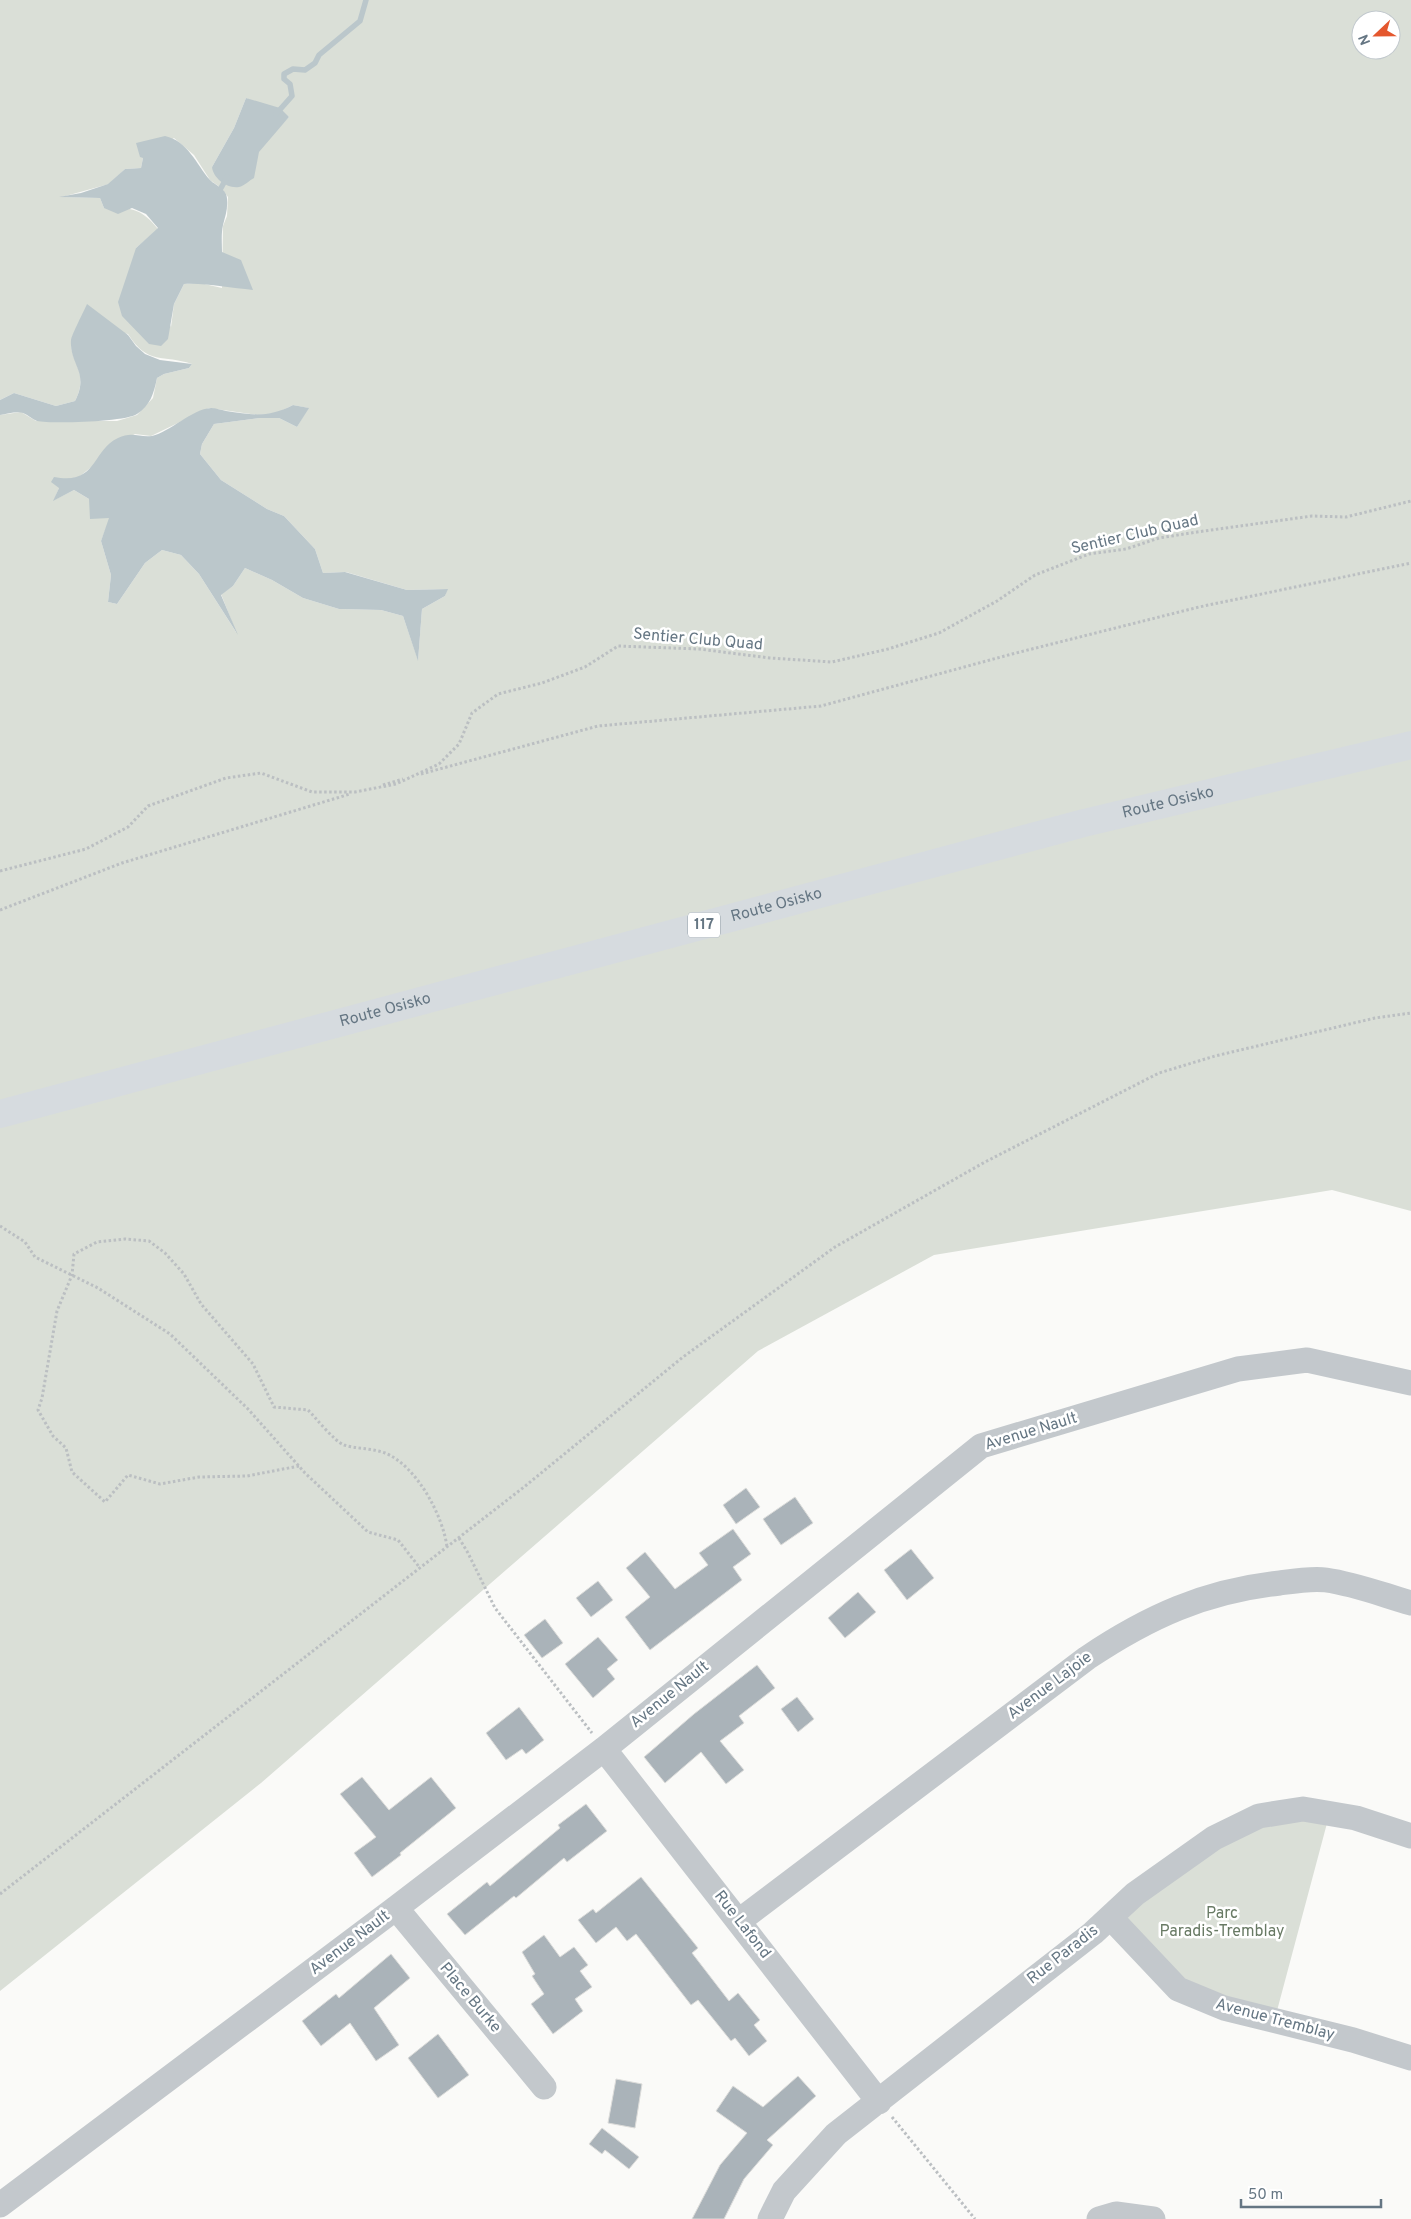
<svg xmlns="http://www.w3.org/2000/svg" width="1411" height="2219" viewBox="0 0 1411 2219" font-family="Overpass,sans-serif">
  <style>
    .green { fill: #dadfd7; fill-rule: evenodd }
    .water { fill: #bbc7cb }
    .lines { fill: none; stroke-linecap: round; stroke-linejoin: round }
    .stream { stroke: #bbc7cb; stroke-width: 5.5 }
    .building { fill: #aab3b9; stroke: #dcdcda }
    .path { stroke: #bbbfc2; stroke-width: 3; stroke-dasharray: 2.5 2.5; stroke-linecap: butt }
    .minor { stroke: #c3c8cc; stroke-width: 25 }
    .highway { stroke: #d6dbdf; stroke-width: 28 }
    .labels { text-anchor: middle; dominant-baseline: central; stroke-width: 5; stroke-linejoin: round; paint-order: stroke }
    .shield { fill: #fff; stroke: #939fa8; stroke-width: 1 }
    .shield-label { font-size: 15px; font-weight: bold; fill: #657683 }
    .street-label { font-size: 16px; fill: #657683; stroke: #fff }
    .park-label { font-size: 16px; fill: #687a64; stroke: #fff }
  </style>
  <rect width="100%" height="100%" fill="#fafaf8"/>
  <path class="green" d="M0 0H1411V1211L1332 1190 934 1255 758 1351 261 1783 0 1991V415L21 412 36 421H117L137 415 153 398 157 378 164 374 189 368 192 364C163 354 148 366 128 334L79 323C77 328 73 333 72 338 66 359 91 370 75 401L56 406 14 393 0 400ZM1361 20H1391V50H1361ZM246 98 289 117 226 185 212 167 234 128ZM174 138 194 155 210 180 221 188 228 197 227 216 223 226 222 288 200 283 184 284 174 304 171 327 136 248 158 229C140 207 131 208 104 208L100 198 62 197 109 184 125 169 141 168 143 158ZM293 405 308 408 297 427 279 418H260L214 424 202 444 200 454 221 480 267 509 284 516 315 549 323 573 346 572 407 590 447 589 445 596 422 609 418 660 403 616 381 610 339 609 303 598 272 580 245 568 233 586 221 594 236 632 199 574 181 555 162 550 145 563 117 604 108 602 111 575 101 541 110 518 89 499 74 490 54 500 59 488 68 479 79 477 95 464 106 449 135 434 151 436 209 408 258 415 277 413Z
    M1330 1812 1274 2022 1178 1989 1110 1917 1214 1838Z"/>
  <path class="water" d="M246 98 280 108 289 117 259 152 254 178C250 180 244 186 239 187 227 189 213 178 212 167L234 128Z
    M165 136C188 141 196 164 210 180 216 186 227 189 227 199 228 209 225 217 223 225 221 234 222 244 222 252L241 260 253 290C230 288 207 283 184 284L174 304 168 339 161 346 149 344 122 316 118 302 136 248 158 228 146 214 132 208 118 214 104 208 100 198 59 197 81 193 108 184 125 169 141 168 143 158 140 157 136 143Z
    M87 304 128 335 136 346 145 354 160 360 192 364 189 368 164 374 157 378C154 393 150 406 137 414 126 422 51 424 37 421 32 419 28 415 23 413 17 411 7 414 0 415V400L14 393 56 406 75 401C90 372 69 365 71 340 72 334 84 311 87 304Z
    M293 405 309 408 297 427 279 418H260L214 424 202 444 200 454 221 480 267 509 284 516 315 549 323 573 345 572 407 590 448 589 445 596 422 609 418 661 403 616 381 610 339 609 303 598 272 580 245 568 233 586 221 595 238 635 199 574 181 555 162 550 145 563 117 604 108 602 111 575 101 541 109 518 90 519 89 499 74 490 53 501 59 488 51 482 54 477C98 485 91 451 118 438 132 431 140 438 152 436 170 432 192 409 211 408 216 408 221 410 226 411 253 415 268 418 293 405Z"/>
  <g class="lines">
    <path class="stream" d="M276 114 292 96 290 84 284 79V74L293 69 305 70 315 63 319 55 360 21 366 0
      M221 188 227 177"/>
  </g>
  <path class="building" d="M746 1488 760 1507 736 1524 723 1505Z
    M795 1497 813 1523 781 1545 763 1519Z
    M733 1529 751 1554 733 1567 742 1580 650 1650 625 1617 650 1597 626 1568 645 1552 675 1589 708 1565 699 1553Z
    M911 1549 934 1578 907 1600 884 1570Z
    M598 1581 613 1600 591 1617 576 1598Z
    M858 1592 876 1612 845 1638 828 1618Z
    M545 1619 563 1643 542 1658 524 1635Z
    M598 1637 618 1660 607 1669 615 1679 593 1698 565 1664Z
    M757 1665 775 1688 739 1716 744 1723 720 1741 744 1770 726 1784 701 1752 665 1783 644 1757 694 1714Z
    M797 1697 814 1719 798 1732 781 1709Z
    M519 1707 544 1740 526 1754 522 1749 506 1760 486 1733Z
    M362 1777 389 1810 431 1777 456 1808 400 1853 401 1855 372 1877 354 1853 376 1837 340 1794Z
    M586 1804 607 1831 567 1862 564 1858 516 1898 514 1896 465 1935 447 1914 487 1882 490 1886 560 1828 558 1825Z
    M641 1877 698 1948 692 1953 729 2001 738 1993 760 2020 754 2025 767 2041 749 2056 735 2038 731 2041 698 2000 691 2005 636 1934 627 1941 616 1927 596 1943 578 1920 593 1909 596 1913Z
    M544 1935 560 1957 574 1947 588 1965 580 1971 592 1987 575 1999 583 2011 553 2034 531 2004 544 1994 532 1976 535 1974 522 1952Z
    M391 1954 410 1978 374 2008 399 2045 376 2061 350 2023 321 2046 302 2021 336 1994 339 1998Z
    M438 2034 469 2075 438 2098 408 2058Z
    M798 2076 816 2096 767 2140 773 2145 744 2179 724 2219H692L720 2165 747 2133 716 2111 733 2086 763 2107Z
    M616 2079 642 2084 635 2128 608 2123Z
    M602 2128 639 2157 629 2169 605 2150 602 2154 589 2144Z"/>
  <g class="lines">
    <path class="path" d="M421 774 598 726 821 706 1012 654 1199 607 1411 563
      M383 785 403 779
      M0 871 86 849 128 827 148 806 226 778 261 773 312 792H355L396 784 439 764 459 744 472 713 498 694 542 683 585 667 618 646 699 649 770 658 832 662 888 649 939 633 997 601 1035 575 1089 554 1126 549 1159 538 1197 532 1312 516 1346 517 1411 501
      M0 910 122 863 350 794
      M0 1226 25 1242 35 1257 98 1288 170 1334 248 1409 305 1473 368 1532 398 1540 420 1568
      M299 1466 247 1476 199 1477 160 1484 128 1475 105 1502 72 1472 66 1448 53 1436 38 1410 42 1398 57 1311 72 1275 74 1254 97 1242 125 1239 149 1241 165 1253 184 1274 201 1304 253 1364 274 1407 308 1410C316 1418 334 1441 344 1445 357 1449 372 1448 385 1453 417 1466 443 1516 447 1547
      M459 1538 468 1553 495 1608 592 1733
      M0 1894 524 1487 683 1357 835 1247 985 1162 1159 1073 1215 1056 1375 1018 1411 1013
      M892 2117 975 2219"/>
    <path class="minor" d="M604 1749 879 2102
      M396 1908 544 2087
      M1110 1917 1178 1989 1224 2008 1353 2040 1411 2058
      M739 1921 1087 1658C1148 1617 1205 1591 1280 1583 1294 1581 1312 1578 1326 1580 1355 1584 1383 1595 1411 1603
      M0 2205 396 1908 604 1749 981 1446 1238 1369 1307 1360 1411 1383
      M770 2219 784 2191 836 2134 1093 1933 1135 1894 1214 1838 1259 1816 1303 1809 1356 1818 1411 1836
      M1099 2219 1116 2214 1153 2219"/>
    <path class="highway" id="s1" d="M0 1114 1084 823 1411 745"/>
  </g>
  <g class="labels">
    <rect class="shield" x="688" y="912.5" width="32" height="25" rx="4"/>
    <g class="shield-label">
      <text x="704" y="925">117</text>
    </g>
    <g class="street-label">
      <text transform="translate(1135 535) rotate(-13)">Sentier Club Quad</text>
      <text transform="translate(698 640) rotate(5)">Sentier Club Quad</text>
      <text stroke="none"><textPath href="#s1" startOffset="1209">Route Osisko</textPath></text>
      <text stroke="none"><textPath href="#s1" startOffset="804">Route Osisko</textPath></text>
      <text stroke="none"><textPath href="#s1" startOffset="399">Route Osisko</textPath></text>
      <text transform="translate(1031 1432) rotate(-17)">Avenue Nault</text>
      <text transform="translate(1050 1686) rotate(-37)">Avenue Lajoie</text>
      <text transform="translate(670 1695) rotate(-39)">Avenue Nault</text>
      <text transform="translate(742 1925) rotate(52)">Rue Lafond</text>
      <text transform="translate(350 1943) rotate(-37)">Avenue Nault</text>
      <text transform="translate(1063 1955) rotate(-38)">Rue Paradis</text>
      <text transform="translate(470 1998) rotate(50)">Place Burke</text>
      <text transform="translate(1275 2020) rotate(15)">Avenue Tremblay</text>
    </g>
    <g class="park-label">
      <text x="1222" y="1914">Parc<tspan x="1222" dy="18">Paradis-Tremblay</tspan></text>
    </g>
  </g>
  <g transform="translate(1376 35) rotate(248)"><circle r="24" fill="#ffffff" stroke="#c1c8cd"/>
  <path d="M0-4L9 19L0 12L-9 19Z" fill="#e4572e"/>
  <text y="-8" font-size="14" font-weight="bold" text-anchor="middle" fill="#657683">N</text>
  </g>
  <path d="M1241 2199v8h140v-8" fill="none" stroke="#657683" stroke-width="2.5"/>
  <text x="1248" y="2199" font-size="15" fill="#657683" stroke="#ffffff" stroke-width="4" paint-order="stroke">50 m</text>
</svg>
